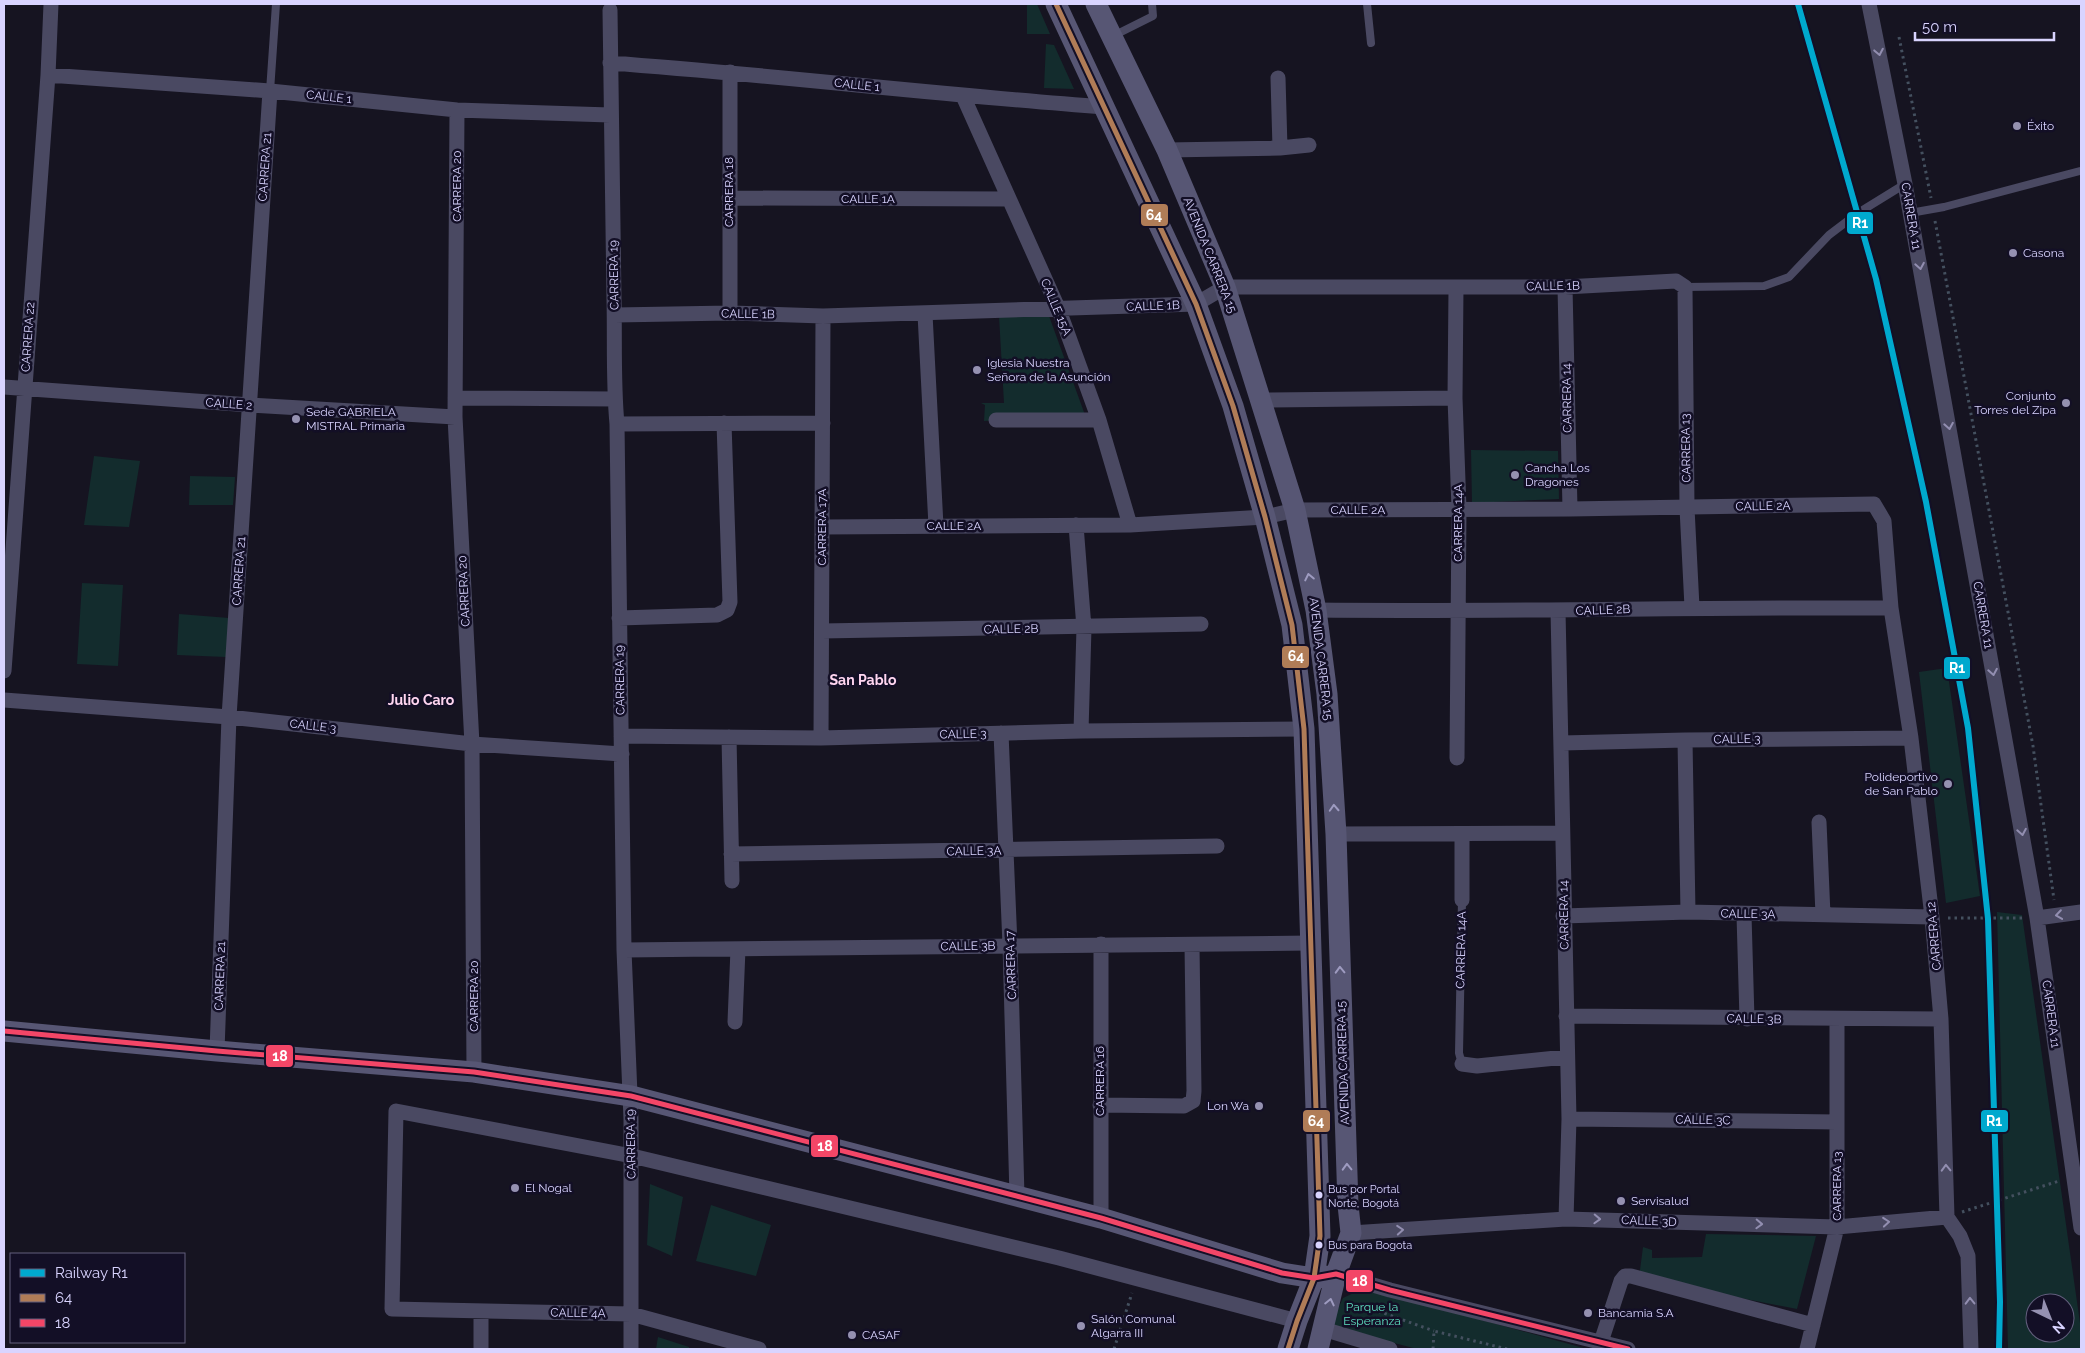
<svg xmlns="http://www.w3.org/2000/svg" width="2085" height="1353" viewBox="0 0 2085 1353" font-family="Raleway,sans-serif">
  <style>
    .green { fill: #132c2d; fill-rule: evenodd }
    .lines { fill: none; stroke-linecap: round; stroke-linejoin: round }
    .path { stroke: #44505f; stroke-width: 3; stroke-dasharray: 2.5 4; stroke-linecap: butt }
    .lane { stroke: #4a4962; stroke-width: 8 }
    .street { stroke: #4a4962; stroke-width: 15 }
    .secondary { stroke: #575674; stroke-width: 21 }
    .bus-1-casing { stroke: #130f26; stroke-width: 9 }
    .bus-2-casing { stroke: #130f26; stroke-width: 9 }
    .bus-1 { stroke: #b07c57; stroke-width: 5 }
    .bus-2 { stroke: #f34667; stroke-width: 5 }
    .rail-1-casing { stroke: #130f26; stroke-width: 10 }
    .rail-1 { stroke: #00a9ce; stroke-width: 6 }
    .oneway { stroke: #928eb0 }
    .oneway2 { stroke: #9e9bc0 }
    .poi-dot { fill: #9591b1; stroke: #130f26; stroke-width: 2 }
    .bus-dot { fill: #d9d4ff; stroke: #130f26; stroke-width: 2 }
    .labels { text-anchor: middle; dominant-baseline: central; stroke-width: 5; stroke-linejoin: round; paint-order: stroke }
    .bus-label { font-size: 11px; fill: #d9d4ff; stroke: #130f26; text-anchor: start }
    .street-label { font-size: 12px; fill: #d9d4ff; stroke: #130f26 }
    .poi-label { font-size: 12px; fill: #d9d4ff; stroke: #130f26; text-anchor: start }
    .park-label { font-size: 12px; fill: #5fe0c0; stroke: #130f26 }
    .neighbourhood-label { font-size: 14px; font-weight: bold; fill: #ffd6f0; stroke: #130f26 }
    .line-badge { stroke: #130f26; stroke-width: 2 }
    .badge-label { font-size: 14px; text-anchor: middle; font-weight: bold; fill: #fff }
  </style>
  <rect width="100%" height="100%" fill="#161421"/>
  <path class="green" d="M1027 4H1037L1050 34H1027Z
    M1046 44 1054 45 1074 89 1044 88Z
    M999 316H1049L1085 415 984 421 985 405 981 403H1004Z
    M1471 450 1558 451 1559 499 1472 503Z
    M94 456 140 461 129 527 84 525Z
    M190 476 235 477 233 505H189Z
    M82 583 123 585 118 666 77 664Z
    M179 614 229 618 226 657 177 655Z
    M1947 668 1980 896 1946 903 1919 672Z
    M1997 912 2022 915 2081 1330V1349H2008ZM2035 1303H2065V1333H2035Z
    M650 1184 683 1197 672 1256 647 1245Z
    M711 1205 771 1225 756 1276 696 1261Z
    M1706 1234 1816 1236 1797 1309 1639 1278 1643 1247 1652 1250V1258L1702 1257Z
    M1360 1290 1377 1291 1587 1349H1417L1330 1326 1343 1298Z
    M658 1337 689 1347V1349H656Z"/>
  <g class="lines">
    <path class="path" d="M1899 37 1931 198
      M1935 221 2033 746 2054 900
      M1948 918H2022
      M1962 1212 2059 1181
      M1347 1307 1361 1305 1434 1331
      M1114 1349 1132 1293
      M1433 1349 1434 1331 1507 1349"/>
    <path class="lane" d="M1367 4 1371 43
      M1113 36 1153 16 1152 4
      M270 91 276 4
      M1910 213 1944 207 2080 171
      M1685 287 1764 286 1789 277 1829 235 1858 213 1905 184
      M1462 900 1459 1053 1462 1064"/>
    <path class="street" d="M1869 4 1905 184 2037 918 2081 1228
      M610 10C611 106 612 202 614 299 615 340 613 382 617 424L624 950 631 1119V1349
      M610 63C775 75 939 95 1104 107
      M730 72V313
      M48 75 270 91 457 110 610 115
      M1278 78 1280 148
      M963 96 1059 310 1099 420 1130 525
      M457 110 455 417 472 744 474 1072
      M1167 150 1280 148 1309 145
      M729 198 1008 199
      M1565 287 1570 509
      M1456 288 1455 398 1459 509 1457 758
      M925 314 936 526
      M615 315 730 313 823 316 1196 304 1225 287H1565L1676 281 1685 287 1687 508 1692 607
      M4 387 250 405 455 417
      M455 398 615 399
      M1260 400 1455 398
      M996 420H1099
      M617 424 823 423
      M1076 525 1084 628 1081 731
      M822 527 1130 525 1265 517 1295 510 1570 509 1874 504 1884 521 1891 608 1911 738 1932 917 1941 1019 1947 1217 1960 1236 1968 1256 1971 1349
      M1316 610C1508 612 1699 607 1891 608
      M1558 611 1569 1119 1566 1219
      M619 618 717 615 727 610 730 602 724 423
      M822 631 1201 624
      M4 671 48 75 51 4
      M4 700 229 717 472 744 622 754
      M1001 733 1010 945 1017 1196
      M621 736 821 738 1081 731 1304 729
      M729 737 732 881
      M821 738 823 316
      M1685 740 1688 912
      M1562 743 1685 740 1911 738
      M1819 822 1823 915
      M1336 834 1562 833
      M731 854 1217 846
      M1462 900V835
      M1744 915 1747 1019
      M1563 916 1688 912 1932 917
      M2037 918 2081 912
      M1101 944V1218
      M624 950 1311 943
      M1566 1016 1941 1019
      M735 1022 738 949
      M217 1051 229 717 270 91
      M1462 1064 1477 1066 1566 1057
      M1100 1105 1184 1106 1193 1101 1194 1091 1192 945
      M1569 1119 1837 1122
      M1351 1233 1566 1219 1837 1227 1947 1217
      M1336 1274 1390 1290 1628 1349
      M481 1311V1349
      M1323 1329 1390 1349
      M1601 1342 1621 1281 1625 1276H1631L1813 1325
      M759 1349 631 1314 392 1309 396 1111 632 1156 1059 1258 1297 1321
      M1807 1349 1837 1227V1020"/>
    <path class="secondary" d="M1056 4 1196 304 1233 406 1265 517 1292 625 1304 729 1320 1236 1314 1278 1297 1321 1288 1349
      M1096 4 1167 150 1225 287 1295 510 1316 610 1327 694 1336 834 1348 1205 1351 1233 1336 1274 1318 1349
      M4 1031 217 1051 474 1072 631 1096 1101 1218 1282 1273 1314 1278 1326 1276"/>
    <defs>
      <path id="bus-1" d="M1056 4 1196 304 1233 406 1265 517 1292 625 1304 729 1320 1236 1314 1278 1297 1321 1288 1349"/>
      <path id="bus-2" d="M4 1031 217 1051 474 1072 631 1096 1101 1218 1282 1273 1314 1278 1336 1274 1390 1290 1628 1349"/>
    </defs>
    <use href="#bus-1" class="bus-1-casing"/>
    <use href="#bus-2" class="bus-2-casing"/>
    <use href="#bus-1" class="bus-1"/>
    <use href="#bus-2" class="bus-2"/>
    <defs>
      <path id="rail-1" d="M1798 4 1876 279 1926 502 1968 728 1988 919 2000 1302 1999 1349"/>
    </defs>
    <use href="#rail-1" class="rail-1-casing"/>
    <use href="#rail-1" class="rail-1"/>
  </g>
  <defs><path id="oneway-chevron" d="M-2-3.5L2.5 0L-2 3.5" fill="none" stroke-width="1.6" stroke-linecap="round" stroke-linejoin="round" transform="scale(1.25)"/></defs>
  <g class="oneway">
    <use href="#oneway-chevron" transform="translate(1879 52) rotate(79)"/>
    <use href="#oneway-chevron" transform="translate(1920 266) rotate(80)"/>
    <use href="#oneway-chevron" transform="translate(1949 426) rotate(80)"/>
    <use href="#oneway-chevron" transform="translate(1993 672) rotate(80)"/>
    <use href="#oneway-chevron" transform="translate(2022 832) rotate(80)"/>
    <use href="#oneway-chevron" transform="translate(2059 915) rotate(172)"/>
    <use href="#oneway-chevron" transform="translate(1946 1168) rotate(-92)"/>
    <use href="#oneway-chevron" transform="translate(1597 1219) rotate(2)"/>
    <use href="#oneway-chevron" transform="translate(1886 1222) rotate(-5)"/>
    <use href="#oneway-chevron" transform="translate(1759 1224) rotate(2)"/>
    <use href="#oneway-chevron" transform="translate(1400 1230) rotate(-4)"/>
    <use href="#oneway-chevron" transform="translate(1970 1301) rotate(-91)"/>
  </g>
  <g class="oneway2">
    <use href="#oneway-chevron" transform="translate(1309 577) rotate(-102)"/>
    <use href="#oneway-chevron" transform="translate(1334 808) rotate(-93)"/>
    <use href="#oneway-chevron" transform="translate(1340 970) rotate(-92)"/>
    <use href="#oneway-chevron" transform="translate(1347 1167) rotate(-92)"/>
    <use href="#oneway-chevron" transform="translate(1330 1302) rotate(-77)"/>
  </g>
  <g class="poi-dot">
    <circle cx="2017" cy="126" r="5"/>
    <circle cx="2013" cy="253" r="5"/>
    <circle cx="977" cy="370" r="5"/>
    <circle cx="2066" cy="403" r="5"/>
    <circle cx="296" cy="419" r="5"/>
    <circle cx="1515" cy="475" r="5"/>
    <circle cx="1948" cy="784" r="5"/>
    <circle cx="1259" cy="1106" r="5"/>
    <circle cx="515" cy="1188" r="5"/>
    <circle cx="1621" cy="1201" r="5"/>
    <circle cx="1588" cy="1313" r="5"/>
    <circle cx="1081" cy="1326" r="5"/>
    <circle cx="852" cy="1335" r="5"/>
  </g>
  <g class="bus-dot">
    <circle cx="1319" cy="1195" r="4.5"/>
    <circle cx="1319" cy="1245" r="4.5"/>
  </g>
  <g class="labels">
    <g class="bus-label">
      <text x="1328" y="1189">Bus por Portal<tspan x="1328" dy="14">Norte, Bogotá</tspan></text>
      <text x="1328" y="1245">Bus para Bogota</text>
    </g>
    <g class="street-label">
      <text transform="translate(857 85) rotate(6)">CALLE 1</text>
      <text transform="translate(329 97) rotate(6)">CALLE 1</text>
      <text transform="translate(265 167) rotate(-86)">CARRERA 21</text>
      <text transform="translate(457 186) rotate(-90)">CARRERA 20</text>
      <text transform="translate(729 192) rotate(-90)">CARRERA 18</text>
      <text x="868" y="199">CALLE 1A</text>
      <text transform="translate(1911 216) rotate(80)">CARRERA 11</text>
      <text transform="translate(1210 255) rotate(68)">AVENIDA CARRERA 15</text>
      <text transform="translate(614 275) rotate(-91)">CARRERA 19</text>
      <text transform="translate(1553 286) rotate(-1)">CALLE 1B</text>
      <text transform="translate(1153 306) rotate(-2)">CALLE 1B</text>
      <text transform="translate(1056 307) rotate(67)">CALLE 15A</text>
      <text transform="translate(748 314) rotate(1)">CALLE 1B</text>
      <text transform="translate(28 337) rotate(-86)">CARRERA 22</text>
      <text transform="translate(1567 398) rotate(-91)">CARRERA 14</text>
      <text transform="translate(229 404) rotate(4)">CALLE 2</text>
      <text transform="translate(1686 448) rotate(-91)">CARRERA 13</text>
      <text transform="translate(1763 506) rotate(-1)">CALLE 2A</text>
      <text x="1358" y="510">CALLE 2A</text>
      <text transform="translate(1458 523) rotate(-90)">CARRERA 14A</text>
      <text x="954" y="526">CALLE 2A</text>
      <text transform="translate(822 527) rotate(-90)">CARRERA 17A</text>
      <text transform="translate(239 571) rotate(-86)">CARRERA 21</text>
      <text transform="translate(464 591) rotate(-93)">CARRERA 20</text>
      <text transform="translate(1603 610) rotate(-2)">CALLE 2B</text>
      <text transform="translate(1983 615) rotate(80)">CARRERA 11</text>
      <text transform="translate(1011 629) rotate(-1)">CALLE 2B</text>
      <text transform="translate(1321 659) rotate(83)">AVENIDA CARRERA 15</text>
      <text transform="translate(620 680) rotate(-91)">CARRERA 19</text>
      <text transform="translate(313 726) rotate(6)">CALLE 3</text>
      <text transform="translate(963 734) rotate(-1)">CALLE 3</text>
      <text transform="translate(1737 739) rotate(-1)">CALLE 3</text>
      <text transform="translate(974 851) rotate(-1)">CALLE 3A</text>
      <text transform="translate(1748 914) rotate(1)">CALLE 3A</text>
      <text transform="translate(1564 915) rotate(-91)">CARRERA 14</text>
      <text transform="translate(1934 936) rotate(-95)">CARRERA 12</text>
      <text transform="translate(968 946) rotate(-1)">CALLE 3B</text>
      <text transform="translate(1461 950) rotate(-89)">CARRERA 14A</text>
      <text transform="translate(1011 965) rotate(-92)">CARRERA 17</text>
      <text transform="translate(220 976) rotate(-88)">CARRERA 21</text>
      <text transform="translate(474 996) rotate(-90)">CARRERA 20</text>
      <text transform="translate(2051 1014) rotate(82)">CARRERA 11</text>
      <text transform="translate(1754 1019) rotate(1)">CALLE 3B</text>
      <text transform="translate(1343 1063) rotate(-92)">AVENIDA CARRERA 15</text>
      <text transform="translate(1100 1081) rotate(-90)">CARRERA 16</text>
      <text transform="translate(1703 1120) rotate(1)">CALLE 3C</text>
      <text transform="translate(631 1144) rotate(-91)">CARRERA 19</text>
      <text transform="translate(1837 1186) rotate(-90)">CARRERA 13</text>
      <text transform="translate(1649 1221) rotate(2)">CALLE 3D</text>
      <text transform="translate(578 1313) rotate(1)">CALLE 4A</text>
    </g>
    <g class="poi-label">
      <text x="2027" y="126">Éxito</text>
      <text x="2023" y="253">Casona</text>
      <text x="987" y="363">Iglesia Nuestra<tspan x="987" dy="14">Señora de la Asunción</tspan></text>
      <text x="2056" y="396" text-anchor="end">Conjunto<tspan x="2056" dy="14">Torres del Zipa</tspan></text>
      <text x="306" y="412">Sede GABRIELA<tspan x="306" dy="14">MISTRAL Primaria</tspan></text>
      <text x="1525" y="468">Cancha Los<tspan x="1525" dy="14">Dragones</tspan></text>
      <text x="1938" y="777" text-anchor="end">Polideportivo<tspan x="1938" dy="14">de San Pablo</tspan></text>
      <text x="1249" y="1106" text-anchor="end">Lon Wa</text>
      <text x="525" y="1188">El Nogal</text>
      <text x="1631" y="1201">Servisalud</text>
      <text x="1598" y="1313">Bancamia S.A</text>
      <text x="1091" y="1319">Salón Comunal<tspan x="1091" dy="14">Algarra III</tspan></text>
      <text x="862" y="1335">CASAF</text>
    </g>
    <g class="park-label">
      <text x="1372" y="1307">Parque la<tspan x="1372" dy="14">Esperanza</tspan></text>
    </g>
    <g class="neighbourhood-label">
      <text x="863" y="680">San Pablo</text>
      <text x="421" y="700">Julio Caro</text>
    </g>
  </g>
  <g class="line-badge">
    <rect x="1140" y="203" width="29" height="24" rx="5" fill="#b07c57"/>
    <rect x="1846" y="211" width="28" height="24" rx="5" fill="#00a9ce"/>
    <rect x="1281" y="645" width="29" height="24" rx="5" fill="#b07c57"/>
    <rect x="1943" y="656" width="28" height="24" rx="5" fill="#00a9ce"/>
    <rect x="265" y="1044" width="29" height="24" rx="5" fill="#f34667"/>
    <rect x="1980" y="1109" width="29" height="24" rx="5" fill="#00a9ce"/>
    <rect x="1302" y="1109" width="29" height="24" rx="5" fill="#b07c57"/>
    <rect x="810" y="1134" width="29" height="24" rx="5" fill="#f34667"/>
    <rect x="1345" y="1269" width="29" height="24" rx="5" fill="#f34667"/>
  </g>
  <g class="badge-label">
    <text x="1154" y="220">64</text>
    <text x="1860" y="228">R1</text>
    <text x="1296" y="661">64</text>
    <text x="1957" y="673">R1</text>
    <text x="280" y="1061">18</text>
    <text x="1994" y="1126">R1</text>
    <text x="1316" y="1126">64</text>
    <text x="825" y="1151">18</text>
    <text x="1360" y="1286">18</text>
  </g>
  <rect width="2085" height="1353" fill="none" stroke="#d9d4ff" stroke-width="10"/>
  <rect x="10" y="1253" width="175" height="90" fill="#130f26" stroke="#625e7d"/>
  <rect x="20" y="1269" width="25" height="8" fill="#00a9ce" stroke="#625e7d"/>
  <text x="55" y="1278" font-size="15" fill="#d9d4ff">Railway R1</text>
  <rect x="20" y="1294" width="25" height="8" fill="#b07c57" stroke="#625e7d"/>
  <text x="55" y="1303" font-size="15" fill="#d9d4ff">64</text>
  <rect x="20" y="1319" width="25" height="8" fill="#f34667" stroke="#625e7d"/>
  <text x="55" y="1328" font-size="15" fill="#d9d4ff">18</text>
  <g transform="translate(2050 1318) rotate(137)"><circle r="24" fill="#130f26" stroke="#625e7d"/>
  <path d="M0-4L9 19L0 12L-9 19Z" fill="#9591b1"/>
  <text y="-8" font-size="14" font-weight="bold" text-anchor="middle" fill="#d9d4ff">N</text>
  </g>
  <path d="M1915 32v8h139v-8" fill="none" stroke="#d9d4ff" stroke-width="2.5"/>
  <text x="1922" y="32" font-size="15" fill="#d9d4ff" stroke="#130f26" stroke-width="4" paint-order="stroke">50 m</text>
</svg>
